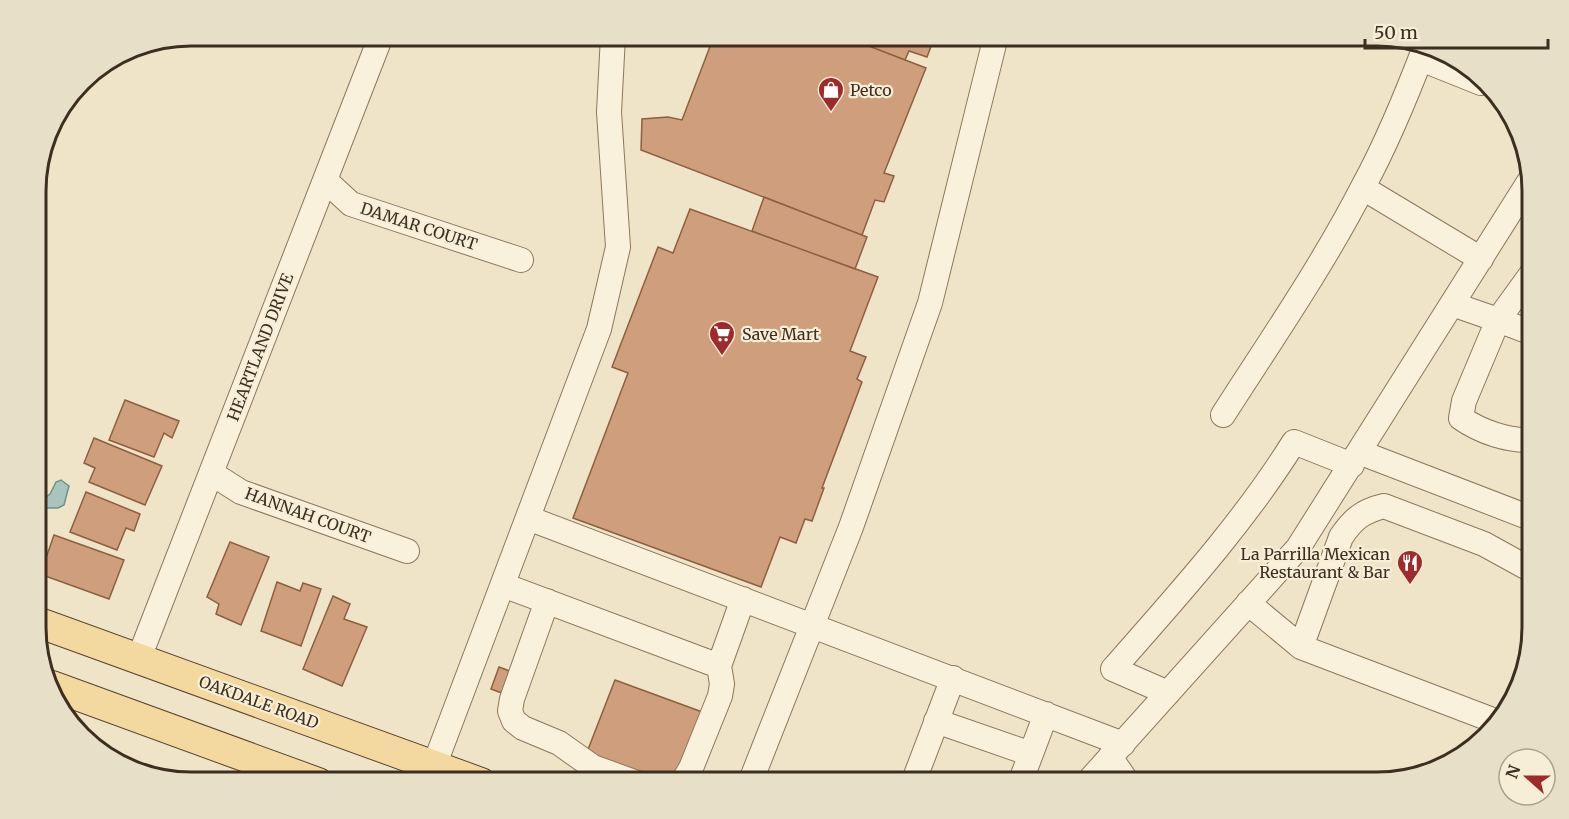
<svg xmlns="http://www.w3.org/2000/svg" width="1569" height="819" viewBox="0 0 1569 819" font-family="Merriweather,serif">
  <style>
    .water { fill: #a9c4bc; stroke: #6f938a; stroke-width: 1.5 }
    .building { fill: #cf9f7d; stroke: #8d5f41; stroke-width: 1.5 }
    .lines { fill: none; stroke-linecap: round; stroke-linejoin: round }
    .minor-casing { stroke: #8d765c; stroke-width: 26 }
    .major-casing { stroke: #5b4430; stroke-width: 32 }
    .minor { stroke: #faf1dc; stroke-width: 24 }
    .major { stroke: #f3d9a0; stroke-width: 30 }
    .labels { text-anchor: middle; dominant-baseline: central; stroke-width: 4.5; stroke-linejoin: round; paint-order: stroke }
    .poi-label { font-size: 16px; fill: #3d2e20; stroke: #f7eed8; text-anchor: start }
    .street-label { font-size: 16px; fill: #3d2e20; stroke: #f7eed8 }
    .rim { fill: none; stroke: #3d2e20; stroke-width: 3 }
  </style>
  <rect width="100%" height="100%" fill="#f0e4c8"/>
  <path class="water" d="M61 480 69 486 64 505 58 508H42V500L50 494 56 482Z"/>
  <path class="building" d="M714 36H843L926 68 884 173 894 176 884 202 875 200 862 235 641 150 642 119 668 117 682 120Z
    M843 36H935L927 57 909 51 905 60Z
    M764 197 867 237 855 269 752 231Z
    M690 209 878 277 850 351 866 357 857 379 862 382 822 488H824L812 521 805 519 796 543 780 537 761 587 573 518 628 373 612 367 658 247 673 253Z
    M125 400 179 421 172 438 164 433 154 457 109 440Z
    M94 438 162 466 145 505 89 482 95 468 84 463Z
    M86 492 140 514 134 531 126 528 117 550 70 532Z
    M54 535 124 560 109 599 37 573 40 555 46 558Z
    M230 542 269 557 241 625 216 614 219 604 207 597Z
    M277 582 300 591 303 583 321 589 301 646 261 631Z
    M333 596 350 604 344 619 367 627 342 686 303 669Z
    M499 667 515 673 507 695 491 689Z
    M615 680 705 713 676 783H662L587 752Z"/>
  <g class="lines">
    <defs>
      <path id="minor" d="M1421 59 1481 83
        M325 180 351 204 521 260
        M1363 188 1481 259
        M1452 304 1498 320 1532 273
        M1532 333 1498 320 1464 401 1461 418C1481 432 1508 441 1532 440
        M1223 415C1271 340 1323 265 1364 185 1388 141 1407 94 1425 47
        M1359 452 1533 519
        M211 473 241 492 407 551
        M528 518 1123 744
        M503 585 719 666 743 599
        M547 601 512 699 510 711 514 721 523 728 559 743 593 767 637 783
        M1248 603 1301 647 1495 721
        M1301 647 1341 537C1353 519 1363 511 1384 506L1484 544 1533 571
        M139 658 381 36
        M1168 693 1113 669C1177 596 1242 525 1294 442L1352 465
        M936 721 1031 754
        M1110 757 1128 783
        M434 766 599 329 618 247 609 112 613 36
        M682 783 691 768 720 696 722 684 719 666
        M750 783 851 527 930 303 996 36
        M913 783 953 678
        M1020 783 1046 714
        M1087 783 1298 548 1532 177"/>
      <path id="major" d="M37 622 481 783
        M52 686 318 783"/>
    </defs>
    <use href="#minor" class="minor-casing"/>
    <use href="#major" class="major-casing"/>
    <use href="#minor" class="minor"/>
    <use href="#major" class="major"/>
  </g>
  <defs>
    <symbol id="shop-pin" viewBox="-11 -11 22 30"><path d="M0 17L-7.5 6A9.5 9.5 0 1 1 7.5 6Z" fill="#9e2a2b" stroke="#f7eed8"/><path d="M-5-2.5h2.3a2.7 3.5 0 0 1 5.4 0H5L5.5 6h-11ZM-1.5-2.5h3a1.5 2.3 0 0 0-3 0Z" fill="#fff"/></symbol>
    <symbol id="supermarket-pin" viewBox="-11 -11 22 30"><path d="M0 17L-7.5 6A9.5 9.5 0 1 1 7.5 6Z" fill="#9e2a2b" stroke="#f7eed8"/><path d="M-6-5.5h2.5l.6 2H6L4.5 2H-2.5L-4.4-4H-6ZM-1.5 3.2a1.3 1.3 0 1 0 .1 0ZM3 3.2a1.3 1.3 0 1 0 .1 0Z" fill="#fff"/></symbol>
    <symbol id="restaurant-pin" viewBox="-11 -11 22 30"><path d="M0 17L-7.5 6A9.5 9.5 0 1 1 7.5 6Z" fill="#9e2a2b" stroke="#f7eed8"/><path d="M-5-6h1v4h1v-4h1v4h1v-4h1v5L-1.5 .5V6h-2V.5L-5-1ZM5-6V6H3V1.5H1.5Q1.5-4 5-6Z" fill="#fff"/></symbol>
  </defs>
  <g fill-rule="evenodd">
    <use href="#shop-pin" x="816" y="75" width="30" height="40"/>
    <use href="#supermarket-pin" x="707" y="319" width="30" height="40"/>
    <use href="#restaurant-pin" x="1395" y="548" width="30" height="40"/>
  </g>
  <g class="labels">
    <g class="poi-label">
      <text x="850" y="90">Petco</text>
      <text x="742" y="334">Save Mart</text>
      <text x="1390" y="554" text-anchor="end">La Parrilla Mexican<tspan x="1390" dy="18">Restaurant &amp; Bar</tspan></text>
    </g>
    <g class="street-label">
      <text transform="translate(419 226) rotate(18)">DAMAR COURT</text>
      <text transform="translate(260 347) rotate(-69)">HEARTLAND DRIVE</text>
      <text transform="translate(308 515) rotate(20)">HANNAH COURT</text>
      <text transform="translate(259 702) rotate(20)">OAKDALE ROAD</text>
    </g>
  </g>
  <path d="M0 0H1569V819H0ZM191 46H1377A145 145 0 0 1 1522 191V627A145 145 0 0 1 1377 772H191A145 145 0 0 1 46 627V191A145 145 0 0 1 191 46Z" fill="#e8dfc9" fill-rule="evenodd"/>
  <path class="rim" d="M191 46H1377A145 145 0 0 1 1522 191V627A145 145 0 0 1 1377 772H191A145 145 0 0 1 46 627V191A145 145 0 0 1 191 46Z"/>
  <g transform="translate(1527 777) rotate(291)"><circle r="28" fill="#f7eed8" stroke="#ada18e" stroke-width="1.5"/>
  <path d="M0-4.5L10 22L0 15L-10 22Z" fill="#9e2a2b"/>
  <text y="-9" font-size="16" font-weight="bold" text-anchor="middle" fill="#3d2e20">N</text>
  </g>
  <path d="M1365 39v9h183v-9" fill="none" stroke="#3d2e20" stroke-width="3"/>
  <text x="1374" y="39" font-size="18" fill="#3d2e20" stroke="#f7eed8" stroke-width="4.5" paint-order="stroke">50 m</text>
</svg>
